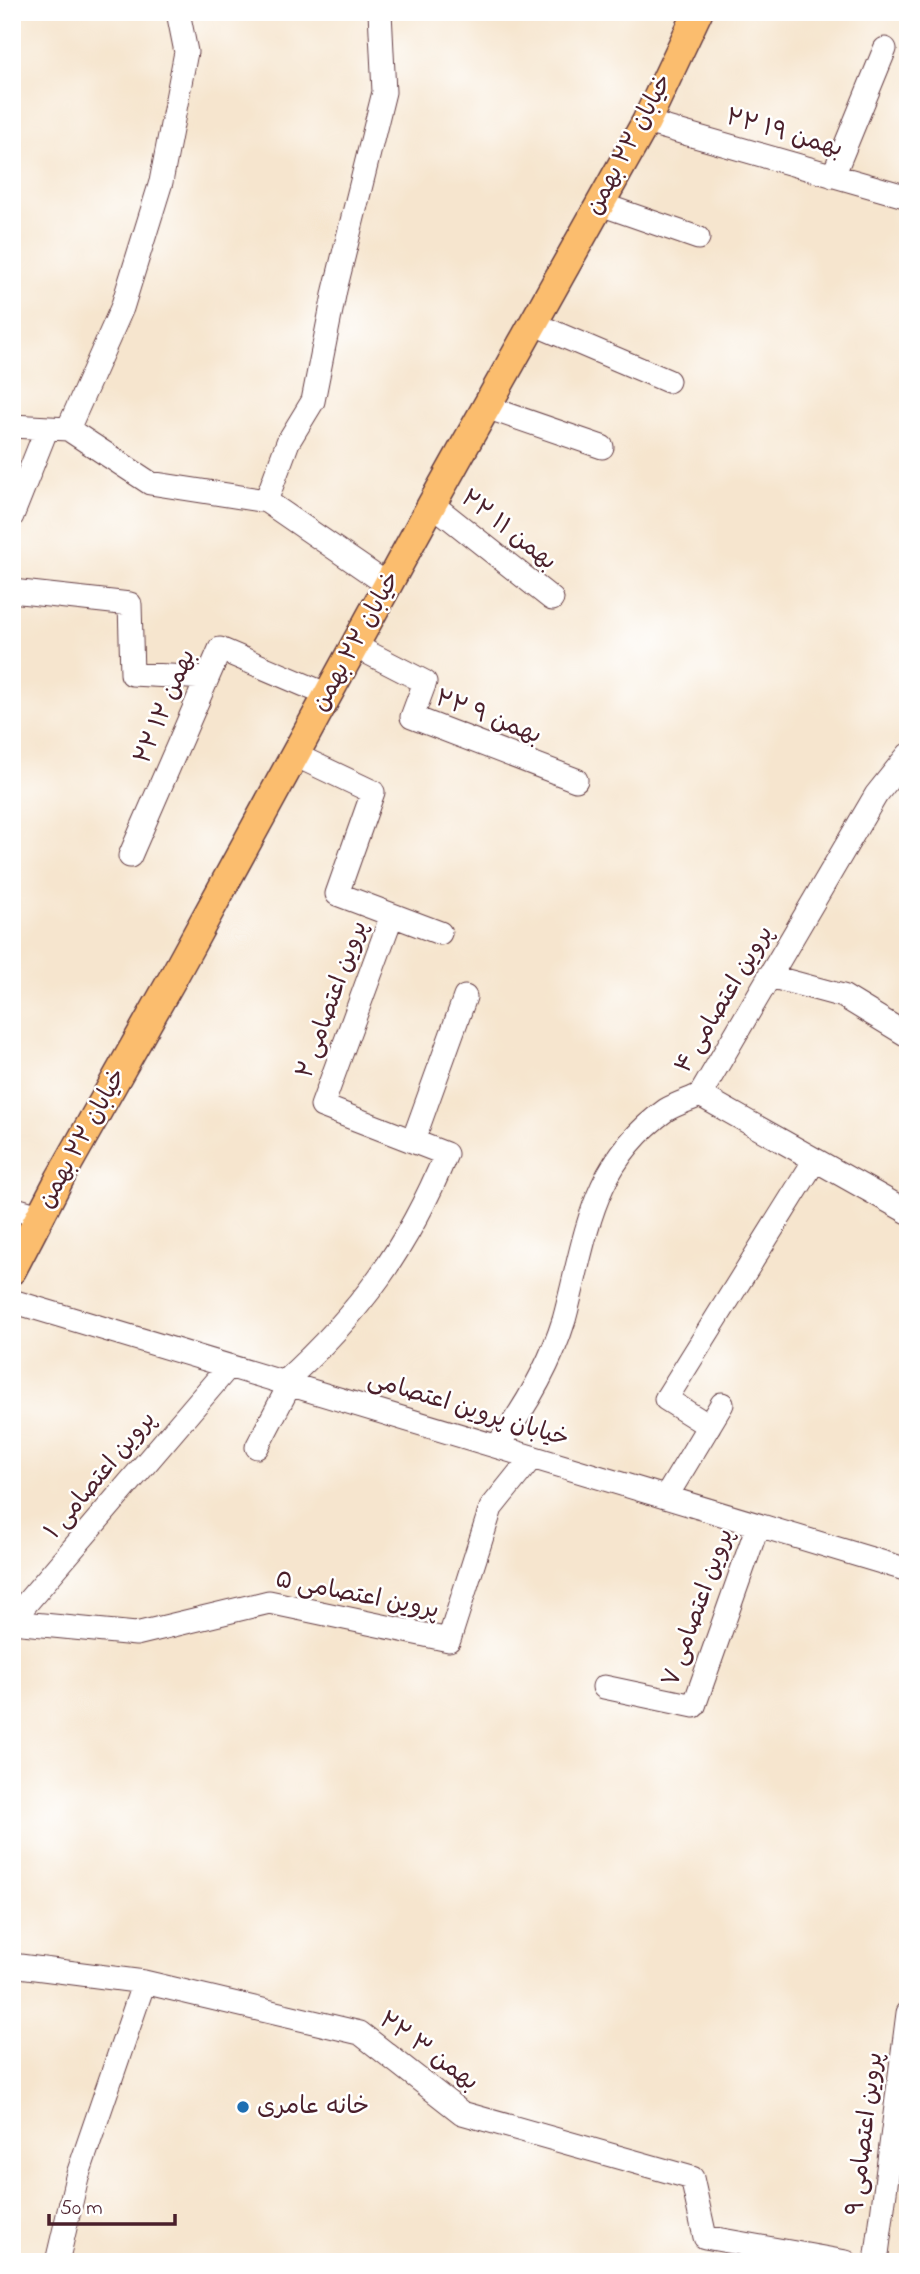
<svg xmlns="http://www.w3.org/2000/svg" width="920" height="2274" viewBox="0 0 920 2274" font-family="'Indie Flower','Playpen Sans Arabic',sans-serif">
  <style>
    .lines { fill: none; stroke-linecap: round; stroke-linejoin: round }
    .minor-casing { stroke: #643d43; stroke-width: 25 }
    .major-casing { stroke: #643d43; stroke-width: 31 }
    .minor { stroke: #fff; stroke-width: 23 }
    .major { stroke: #fbbd6e; stroke-width: 28 }
    .poi-dot { fill: #1f6fb2; stroke: #fff; stroke-width: 2.5 }
    .labels { text-anchor: middle; dominant-baseline: central; stroke-width: 5; stroke-linejoin: round; paint-order: stroke }
    .street-label { font-size: 24px; fill: #4a1f2b; stroke: #fff }
    .poi-label { font-size: 24px; fill: #4a1f2b; stroke: #fff; text-anchor: start }
  </style>
  <rect width="100%" height="100%" fill="#fff"/>
  <filter id="ink" filterUnits="userSpaceOnUse"><feTurbulence type="fractalNoise" baseFrequency=".0143" numOctaves="2"/><feDisplacementMap in="SourceGraphic" scale="14" xChannelSelector="R" yChannelSelector="G"/><feConvolveMatrix kernelMatrix="1 2 1 2 8 2 1 2 1" color-interpolation-filters="sRGB"/></filter>
  <filter id="wash" filterUnits="userSpaceOnUse"><feTurbulence type="fractalNoise" baseFrequency=".00686" numOctaves="4" result="noise"/><feDisplacementMap in="SourceGraphic" scale="28" xChannelSelector="R" yChannelSelector="G"/><feGaussianBlur stdDeviation="1.57" result="paint"/><feColorMatrix in="noise" values="0 0 0 0 0 0 0 0 0 0 0 0 0 0 0 0 0 1.4 0 .05"/><feComposite in="paint" operator="in"/></filter>
  <g filter="url(#wash)">
    <rect width="100%" height="100%" fill="#f6e5ce"/>
  </g>
  <g filter="url(#ink)">
    <g class="lines">
      <defs>
        <path id="minor" d="M646 122 908 197
          M833 176 885 49
          M600 204 698 238
          M532 323 668 381
          M486 407 602 447
          M12 426 68 429 150 483 266 501 388 585
          M68 429 122 308 161 182 186 52 178 12
          M266 501 288 442 313 401 335 290 384 92 380 12
          M432 504 552 599
          M12 516 47 428
          M12 591 130 604 132 674 207 678
          M355 646 425 682 412 717 576 780
          M295 755 373 792 337 894 440 933
          M130 856 220 649 328 695
          M769 976 843 996 907 1035
          M700 1095 908 1212
          M413 1141 465 997
          M12 1208 40 1216
          M12 1301 908 1570
          M284 1382C360 1313 407 1249 446 1154L322 1106 392 915
          M709 1426 666 1399 815 1160
          M497 1446C525 1408 550 1366 564 1320 586 1239 590 1164 666 1110 676 1104 689 1100 700 1095L876 795 908 755
          M257 1447 290 1384
          M666 1497 722 1404
          M12 1620 229 1366
          M12 1622 136 1634 269 1602 449 1640 491 1508 532 1457
          M604 1687 694 1706 758 1525
          M12 1965 144 1982 360 2033 462 2113 692 2178 705 2237 846 2262
          M57 2262 77 2177 144 1982
          M876 2262 908 2013"/>
        <path id="major" d="M12 1270 60 1178 174 976 432 504 646 122 698 12"/>
      </defs>
      <use href="#minor" class="minor-casing"/>
      <use href="#major" class="major-casing"/>
      <use href="#minor" class="minor"/>
      <use href="#major" class="major"/>
    </g>
  </g>
  <circle class="poi-dot" cx="243" cy="2107" r="7"/>
  <g class="labels">
    <g class="street-label">
      <text transform="translate(784 134) rotate(16)">۲۲ بهمن ۱۹</text>
      <text transform="translate(630 145) rotate(-62)">خیابان ۲۲ بهمن</text>
      <text transform="translate(508 531) rotate(38)">۲۲ بهمن ۱۱</text>
      <text transform="translate(357 642) rotate(-61)">خیابان ۲۲ بهمن</text>
      <text transform="translate(166 707) rotate(-67)">۲۲ بهمن ۱۲</text>
      <text transform="translate(488 718) rotate(21)">۲۲ بهمن ۹</text>
      <text transform="translate(333 1000) rotate(-70)">پروین اعتصامی ۲</text>
      <text transform="translate(725 1000) rotate(-59)">پروین اعتصامی ۴</text>
      <text transform="translate(83 1139) rotate(-61)">خیابان ۲۲ بهمن</text>
      <text transform="translate(468 1410) rotate(17)">خیابان پروین اعتصامی</text>
      <text transform="translate(101 1476) rotate(-50)">پروین اعتصامی ۱</text>
      <text transform="translate(357 1596) rotate(11)">پروین اعتصامی ۵</text>
      <text transform="translate(699 1608) rotate(-70)">پروین اعتصامی ۷</text>
      <text transform="translate(428 2052) rotate(36)">۲۲ بهمن ۳</text>
      <text transform="translate(866 2134) rotate(-83)">پروین اعتصامی ۹</text>
    </g>
    <g class="poi-label">
      <text x="257" y="2107">خانه عامری</text>
    </g>
  </g>
  <rect width="920" height="2274" fill="none" stroke="#fff" stroke-width="42"/>
  <path d="M49 2214v10h126v-10" fill="none" stroke="#4a1f2b" stroke-width="3.5"/>
  <text x="60" y="2214" font-size="21" fill="#4a1f2b" stroke="#ffffff" stroke-width="5" paint-order="stroke">50 m</text>
</svg>
